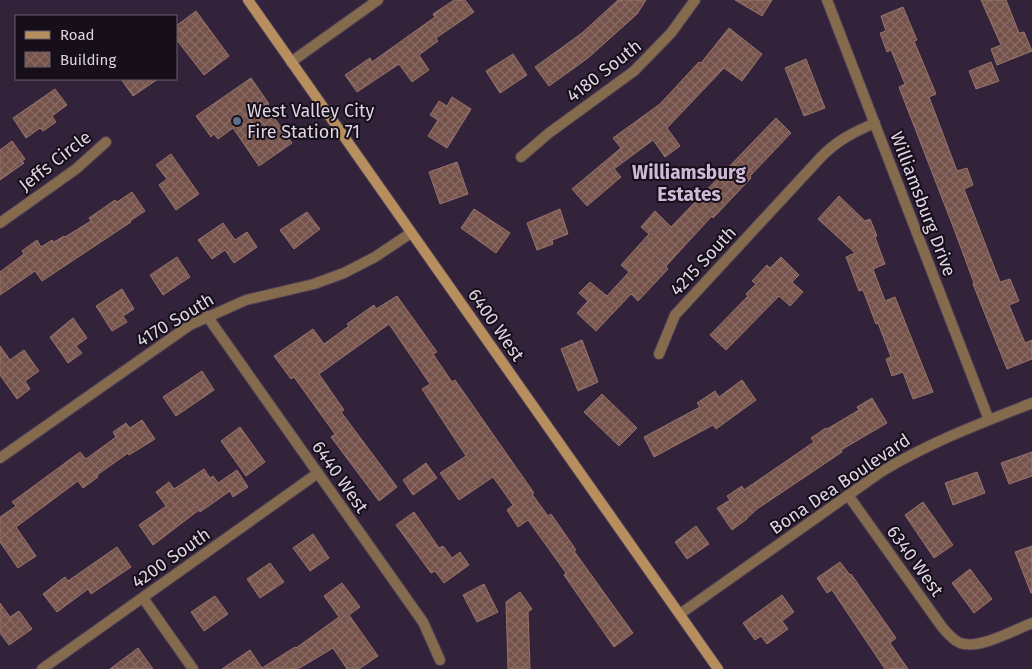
<svg xmlns="http://www.w3.org/2000/svg" width="1032" height="669" viewBox="0 0 1032 669" font-family="'Fira Sans',sans-serif">
  <style>
    .building { fill: url(#building-cross-hatch); stroke: #97746b }
    .lines { fill: none; stroke-linecap: round; stroke-linejoin: round }
    .street-casing { stroke: #4e3e55; stroke-width: 12 }
    .secondary-casing { stroke: #4e3e55; stroke-width: 12 }
    .street { stroke: #846b4d; stroke-width: 10 }
    .secondary { stroke: #b78f5f; stroke-width: 10 }
    .service-dot { fill: #5c6f8a; stroke: #160f1a; stroke-width: 2 }
    .labels { text-anchor: middle; dominant-baseline: central; stroke-width: 4; stroke-linejoin: round; paint-order: stroke }
    .street-label { font-size: 18px; fill: #ded4e3; stroke: #160f1a }
    .poi-label { font-size: 18px; fill: #ded4e3; stroke: #160f1a; text-anchor: start }
    .neighbourhood-label { font-size: 19px; font-weight: bold; fill: #cebad8; stroke: #160f1a }
  </style>
  <defs>
    <pattern id="building-cross-hatch" width="8" height="8" patternUnits="userSpaceOnUse" patternTransform="scale(1.25)"><rect width="8" height="8" fill="#75534b"/><path d="M0 0l8 8M0 8l8-8" fill="none" stroke="#886b65"/></pattern>
  </defs>
  <rect width="100%" height="100%" fill="#32223a"/>
  <path class="building" d="M454 0H465L474 12 436 38 438 41 419 55 429 70 412 82 399 64 357 92 345 75 370 58 372 62 435 17 433 14Z
    M618 0H646L637 14 588 58 549 86 535 67 582 33Z
    M735 0H772L762 16Z
    M981 0H1006L1019 33 1024 32 1032 51 997 65 991 49 1001 45Z
    M903 7 917 40 914 41 936 94 929 97 957 171 967 168 973 185 964 189 1000 282 1010 279 1019 301 1009 305 1025 343 1032 340V359L1007 369 973 284 974 283 954 229 899 87 905 84 891 50 887 52 880 33 886 31 881 16Z
    M196 11 229 56 204 75 176 39V26Z
    M729 28 762 54 742 81 724 68 667 128 680 146 665 157 653 140 614 169 621 177 587 206 572 189 621 148 613 138 660 104 699 62 701 63Z
    M513 54 527 75 500 93 486 71Z
    M806 59 825 108 804 116 785 68Z
    M991 62 999 81 976 89 969 71Z
    M251 78 269 104 266 106 292 143 259 166 233 128 218 139 214 134 211 137 196 116Z
    M121 79H158L133 96Z
    M55 89 67 105 52 116 56 122 43 131 40 128 26 138 13 118Z
    M452 97 471 109 447 148 428 136 438 120 430 115 439 101 447 106Z
    M776 118 791 133 750 176 751 178 713 218 712 216 666 266 668 269 638 301 631 294 596 331 577 313 588 301 579 293 590 282 607 296 629 272 621 265 649 234 641 227 655 211 671 227Z
    M12 141 25 159 22 161 24 163 0 180V150Z
    M171 154 199 194 176 210 159 185 167 179 156 165Z
    M457 162 468 194 440 204 429 172Z
    M132 192 145 211 130 221 131 222 42 281 35 271 0 295V272L24 254 22 251 37 240 41 247 52 240 54 242 64 236 65 237 91 221 89 218 115 200 117 202Z
    M839 196 865 221 870 219 877 236 875 237 885 264 873 269 885 301 895 297 933 392 913 399 903 372 892 376 886 359 891 357 878 323 876 324 863 290 859 291 846 257 855 253 818 219Z
    M474 209 510 233 496 253 461 228Z
    M560 209 568 234 552 240 553 244 537 250 527 223Z
    M307 212 320 229 294 249 280 230Z
    M223 223 235 240 247 232 257 247 234 263 225 250 212 259 198 240Z
    M177 257 190 277 163 295 150 275Z
    M781 257 799 275 792 282 803 292 790 306 779 296 726 350 710 335 748 296 746 294 756 284 752 281 767 265 770 268Z
    M122 289 134 309 123 316 127 322 112 331 96 306Z
    M397 296 437 352 433 354 452 382 455 380 534 493 532 494 548 516 551 514 576 550 574 551 633 633 614 647 564 575 566 573 528 520 518 527 507 510 513 505 493 477 459 500 440 473 466 456 422 389 430 384 389 324 319 374 344 410 341 412 397 487 379 501 331 437 335 434 294 377 291 379 274 356 313 329 324 344 349 326 347 324 374 305 376 309Z
    M73 318 87 338 76 346 82 353 68 363 50 337Z
    M582 340 598 382 578 391 561 349Z
    M0 346 10 360 24 350 39 371 25 381 30 389 17 399 0 375Z
    M202 371 214 390 176 416 163 397Z
    M742 380 756 400 716 429 713 425 654 457 644 437 700 407 697 403 715 391 719 397Z
    M602 394 637 428 619 446 584 412Z
    M872 398 887 423 841 450 842 452 757 509 747 518V519L732 530 717 508 730 500 727 496 742 486 744 490 814 442 811 438 826 428 827 429 859 410 857 407Z
    M142 420 155 439 129 455 128 453 97 475 98 477 83 488 78 481 16 527 36 556 18 568 0 542V517L16 506 12 502 80 452 86 459 116 437 113 432 126 423 130 428Z
    M240 427 265 462 246 476 221 441Z
    M1032 452V476L1009 484 1001 463Z
    M426 463 437 478 413 495 403 480Z
    M204 469 210 478 213 476 218 483 237 470 248 487 233 497 230 491 200 512 199 510 153 545 139 525 166 506 156 492 169 482 174 489Z
    M977 472 985 493 953 505 945 483Z
    M923 502 953 545 934 558 905 515Z
    M414 512 439 548 443 546 452 558 460 552 469 565 444 583 435 571 431 573 396 525Z
    M696 526 709 544 687 559 675 542Z
    M313 534 329 558 310 571 293 548Z
    M1032 546V593H1031L1015 552Z
    M117 547 131 567 91 594 88 589 57 612 43 594 65 577 68 581Z
    M840 562 850 575 851 574 896 638 890 643 908 669H885L832 590 827 593 817 578Z
    M270 563 284 582 260 598 247 579Z
    M970 569 992 599 974 613 952 583Z
    M342 583 360 607 349 615 378 656 359 669H347L333 648 298 669H222L250 650 262 668 295 647 296 648 339 617 324 596Z
    M484 584 498 612 477 622 463 595Z
    M520 592 532 609 528 612 530 669H508L506 602Z
    M782 595 794 612 782 621 788 629 767 644 761 636 755 640 743 623Z
    M215 596 228 614 204 631 191 612Z
    M0 603 10 617 19 611 32 629 9 645 0 633Z
    M138 648 153 669H110Z"/>
  <g class="lines">
    <defs>
      <path id="street" d="M827 0 989 420
        M291 62 378 0
        M521 157 549 133 634 71 671 33 695 0
        M0 223 76 169 106 142
        M207 316 423 622 440 660
        M659 354 675 315 822 156C838 140 854 132 875 123
        M0 458 190 325 246 300 314 284 344 273 375 257 411 233
        M848 495 942 627C947 633 953 640 960 643 979 650 1014 630 1032 623
        M143 598 193 669
        M680 614 881 472C930 442 979 424 1032 403
        M42 669 318 473"/>
      <path id="secondary" d="M248 0 718 669"/>
    </defs>
    <use href="#street" class="street-casing"/>
    <use href="#secondary" class="secondary-casing"/>
    <use href="#street" class="street"/>
    <use href="#secondary" class="secondary"/>
  </g>
  <circle class="service-dot" cx="237" cy="121" r="5"/>
  <g class="labels">
    <g class="street-label">
      <text transform="translate(604 71) rotate(-38)">4180 South</text>
      <text transform="translate(55 161) rotate(-38)">Jeffs Circle</text>
      <text transform="translate(923 204) rotate(69)">Williamsburg Drive</text>
      <text transform="translate(703 261) rotate(-47)">4215 South</text>
      <text transform="translate(175 320) rotate(-31)">4170 South</text>
      <text transform="translate(496 325) rotate(55)">6400 West</text>
      <text transform="translate(340 477) rotate(55)">6440 West</text>
      <text transform="translate(840 484) rotate(-34)">Bona Dea Boulevard</text>
      <text transform="translate(171 558) rotate(-35)">4200 South</text>
      <text transform="translate(915 561) rotate(54)">6340 West</text>
    </g>
    <g class="poi-label">
      <text x="247" y="111">West Valley City<tspan x="247" dy="21">Fire Station 71</tspan></text>
    </g>
    <g class="neighbourhood-label">
      <text x="689" y="172">Williamsburg<tspan x="689" dy="22">Estates</tspan></text>
    </g>
  </g>
  <rect x="15" y="15" width="162" height="65" fill="#160f1a" stroke="#665e6a"/>
  <rect x="25" y="31" width="25" height="8" fill="#b78f5f" stroke="#665e6a"/>
  <text x="60" y="40" font-size="15" fill="#ded4e3">Road</text>
  <rect x="25" y="52" width="25" height="15" fill="url(#building-cross-hatch)" stroke="#665e6a"/>
  <text x="60" y="65" font-size="15" fill="#ded4e3">Building</text>
</svg>
